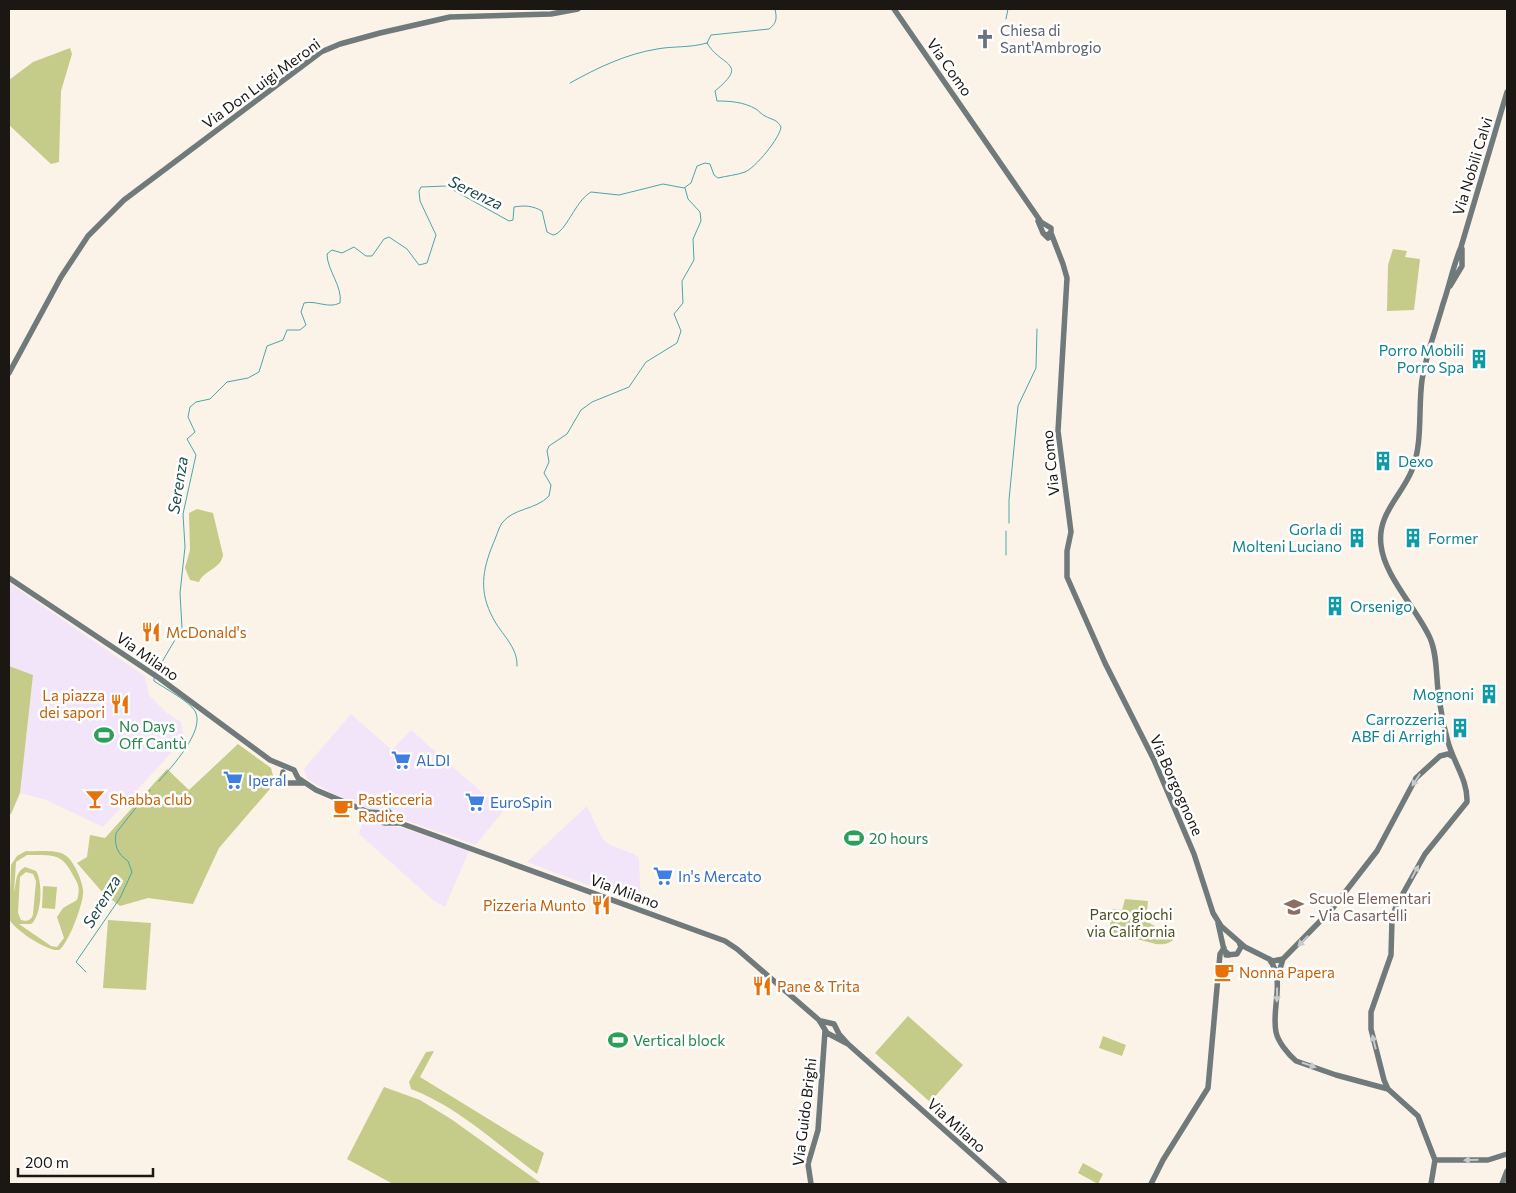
<svg xmlns="http://www.w3.org/2000/svg" width="1516" height="1193" viewBox="0 0 1516 1193" font-family="Commissioner,sans-serif">
  <style>
    .commercial { fill: #f2e5f9 }
    .green { fill: #c5cb89; fill-rule: evenodd }
    .lines { fill: none; stroke-linecap: round; stroke-linejoin: round }
    .stream { stroke: #48a7aa; stroke-width: 1 }
    .secondary { stroke: #707a7b; stroke-width: 5.5 }
    .oneway { fill: #c6caca }
    .labels { text-anchor: middle; dominant-baseline: central; stroke-width: 5; stroke-linejoin: round; paint-order: stroke }
    .worship-label { font-size: 15px; fill: #5b616d; stroke: #fff; text-anchor: start }
    .street-label { font-size: 15px; fill: #1b1814; stroke: #fff }
    .culture-label { font-size: 15px; fill: #0d838f; stroke: #fff; text-anchor: end }
    .food-label { font-size: 15px; fill: #c56008; stroke: #fff; text-anchor: start }
    .leisure-label { font-size: 15px; fill: #27864d; stroke: #fff; text-anchor: start }
    .shop-label { font-size: 15px; fill: #366cbe; stroke: #fff; text-anchor: start }
    .education-label { font-size: 15px; fill: #785e54; stroke: #fff; text-anchor: start }
    .park-label { font-size: 15px; fill: #4d501e; stroke: #fff }
    .water-label { font-size: 16px; font-style: italic; fill: #1e4a4b; stroke: #fff }
  </style>
  <rect width="100%" height="100%" fill="#fcf3e8"/>
  <path class="commercial" d="M9 583 145 676 149 695 167 713 181 722 184 739 103 827 46 800 20 793 33 675 9 666Z
    M351 714 392 750 411 730 503 811 476 845 399 818 396 810H372L335 795 307 779 304 769Z
    M587 806 602 838 610 845 634 854 639 858 641 905 527 862Z
    M365 814 383 826 400 827 469 851 445 907 433 900 359 834Z"/>
  <path class="green" d="M70 48 72 54 61 91 59 162 51 164 9 125V80L33 62Z
    M1393 249 1407 251 1405 257 1420 259 1414 310 1387 311 1388 265Z
    M197 509 213 513 223 555C221 569 204 570 199 582L190 580 185 568 190 550 189 513Z
    M9 666 33 675 20 793 11 814H9Z
    M238 744 271 768 275 783 219 848 193 904 148 898 120 906 103 893 77 863 87 857 90 835 105 838 167 769 189 790Z
    M26 851C38 852 55 849 65 855 74 861 82 880 83 890 85 900 68 945 59 950 47 952 14 929 9 919L11 865 17 856ZM27 855C53 856 61 851 74 877 79 885 80 890 77 900L63 908 57 917 64 938 57 947 51 946 19 924H31C42 916 43 881 36 871L25 867C14 873 17 883 14 892L16 862ZM26 872 33 874 36 881 33 914C32 920 27 922 21 920L18 913 20 877Z
    M43 886 57 887 55 909 42 908Z
    M1125 899 1148 901 1146 921 1175 938C1170 944 1163 945 1156 944L1109 932 1112 909 1122 910Z
    M108 920 151 923 146 990 103 988Z
    M908 1016 963 1065 930 1102 875 1053Z
    M1103 1036 1126 1045 1122 1056 1099 1048Z
    M434 1051 420 1077 544 1153 537 1174C497 1144 458 1107 411 1089L409 1082 426 1052Z
    M384 1087 420 1100 451 1119 542 1184H393L347 1159Z
    M1083 1163 1103 1174 1098 1184 1078 1173Z"/>
  <g class="lines">
    <path class="stream" d="M1006 19 1008 9
      M570 83C597 68 626 54 657 49 673 46 690 48 707 43
      M1009 523V500L1018 406 1036 368 1037 329
      M1006 531V555
      M517 666C518 647 501 634 493 618 479 592 482 571 493 544 496 538 498 529 502 523 513 508 536 510 549 496L551 485 544 473 549 462 547 451 549 446 567 434 581 410 592 402 629 387 646 362 677 343 681 331 674 314 683 303 682 281 694 260 693 239 701 221 700 212 688 199 685 188
      M156 672 182 628 180 593 185 547 183 514 196 455 187 439 195 432 188 417 190 407 196 402 210 399 227 382 248 378 259 372 267 346 283 340 287 330H300L306 325 301 312 304 303C316 300 328 309 340 303 343 287 327 270 327 254L332 250 342 253 354 247 366 256H372L384 239 389 237 407 249 419 265 427 263 436 235 420 201 419 191 421 187 446 186 509 221 513 220 514 207C525 205 533 206 542 211L547 232 553 235C566 233 575 201 591 192L619 195 663 184 684 188 691 183 697 166 705 163 710 164 714 175 718 178C726 176 737 175 745 172 755 168 780 138 781 127 777 119 772 120 765 116 761 114 759 111 756 109 744 102 730 101 717 101L715 91C750 62 721 67 707 43L711 35 769 29C777 23 777 18 775 9
      M154 678V681C164 688 189 701 195 711 206 730 171 768 159 781
      M86 972 76 962 120 898 132 872 128 861C118 854 114 847 116 833L150 790"/>
    <path class="secondary" d="M894 9 1041 222 1051 228V233L1046 235
      M1038 221 1043 233 1048 238
      M1051 233 1063 264 1067 278 1058 431 1071 532 1067 551V577L1105 663 1154 760 1194 854 1213 913 1221 926 1245 947 1273 961 1283 959
      M1450 286 1462 266V249
      M9 373 61 277 88 236 124 200 321 52 340 44 380 33 450 17 551 14 578 9
      M9 578 159 678 270 760 294 770 298 778 316 790 368 812 382 813 388 811 400 823
      M283 772 282 778 287 783H304
      M368 812 384 823H400L725 941 737 949 819 1020 827 1033 848 1044
      M1218 923 1224 950 1229 955
      M1226 955 1237 954 1241 947 1239 942
      M1269 959C1286 980 1271 1008 1276 1032 1278 1042 1288 1054 1296 1061L1336 1075 1388 1089
      M1277 979 1283 959 1332 909 1377 851 1416 778 1440 756 1448 754 1453 757
      M821 1021 834 1024 839 1034 848 1044 1005 1184
      M1435 1160H1488L1507 1154
      M811 1184 808 1164 818 1130 825 1031
      M1151 1184 1163 1160 1208 1088 1220 954 1224 948
      M1431 1184 1435 1160 1418 1116 1388 1089 1384 1080 1371 1029V1012L1391 955 1392 920 1396 906 1425 854 1467 802C1468 779 1452 761 1447 738 1443 723 1440 706 1438 690 1436 673 1437 654 1430 638 1417 609 1384 576 1381 545 1377 514 1401 497 1412 470 1423 443 1418 409 1422 380 1426 355 1436 329 1443 304 1450 284 1453 266 1461 247L1507 92
      M1502 1184 1507 1171"/>
  </g>
  <defs><path id="oneway-solid" d="M-6-.8H1V-3.2L6.5 0L1 3.2V.8H-6Z" transform="scale(1.25)"/></defs>
  <g class="oneway">
    <use href="#oneway-solid" transform="translate(1416 780) rotate(123)"/>
    <use href="#oneway-solid" transform="translate(1415 872) rotate(-62)"/>
    <use href="#oneway-solid" transform="translate(1303 941) rotate(134)"/>
    <use href="#oneway-solid" transform="translate(1277 995) rotate(91)"/>
    <use href="#oneway-solid" transform="translate(1374 1042) rotate(-104)"/>
    <use href="#oneway-solid" transform="translate(1309 1065) rotate(19)"/>
    <use href="#oneway-solid" transform="translate(1471 1160) rotate(179)"/>
  </g>
  <defs>
    <symbol id="church-bare" viewBox="-9 -9 18 18"><path d="M-1.2-6h2.4v3.5h3.3v2.4h-3.3V6h-2.4V-.1h-3.3v-2.4h3.3Z" fill="#6b7280" stroke="#fff" stroke-width="2.5" paint-order="stroke"/></symbol>
    <symbol id="building-bare" viewBox="-9 -9 18 18"><path d="M-4-6H4V6H1V3H-1V6H-4ZM-2.5-4.3h1.7v1.8h-1.7ZM.8-4.3h1.7v1.8H.8ZM-2.5-1h1.7V.8h-1.7ZM.8-1h1.7V.8H.8Z" fill="#0f9aa8" stroke="#fff" stroke-width="2.5" paint-order="stroke"/></symbol>
    <symbol id="restaurant-bare" viewBox="-9 -9 18 18"><path d="M-5-6h1v4h1v-4h1v4h1v-4h1v5L-1.5 .5V6h-2V.5L-5-1ZM5-6V6H3V1.5H1.5Q1.5-4 5-6Z" fill="#e8710a" stroke="#fff" stroke-width="2.5" paint-order="stroke"/></symbol>
    <symbol id="stadium-bare" viewBox="-9 -9 18 18"><path d="M0-5a6.5 5 0 1 0 0 10a6.5 5 0 1 0 0-10ZM-3.5-1.8h7v3.6h-7Z" fill="#2e9e5b" stroke="#fff" stroke-width="2.5" paint-order="stroke"/></symbol>
    <symbol id="supermarket-bare" viewBox="-9 -9 18 18"><path d="M-6-5.5h2.5l.6 2H6L4.5 2H-2.5L-4.4-4H-6ZM-1.5 3.2a1.3 1.3 0 1 0 .1 0ZM3 3.2a1.3 1.3 0 1 0 .1 0Z" fill="#3f7fe0" stroke="#fff" stroke-width="2.5" paint-order="stroke"/></symbol>
    <symbol id="bar-bare" viewBox="-9 -9 18 18"><path d="M-6-5H6L.8 .8V4.5H3.5V6h-7V4.5H-.8V.8Z" fill="#e8710a" stroke="#fff" stroke-width="2.5" paint-order="stroke"/></symbol>
    <symbol id="cafe-bare" viewBox="-9 -9 18 18"><path d="M-5.5-4.5H6V0H3Q3 3.5 0 3.5H-2.5Q-5.5 3.5-5.5 0ZM3-3.2v2h1.7v-2ZM-6 4.5H4V6H-6Z" fill="#e8710a" stroke="#fff" stroke-width="2.5" paint-order="stroke"/></symbol>
    <symbol id="school-bare" viewBox="-9 -9 18 18"><path d="M0-5L7-2L0 1L-7-2ZM-4 1L0 2.5L4 1V4Q0 6-4 4Z" fill="#8d6e63" stroke="#fff" stroke-width="2.5" paint-order="stroke"/></symbol>
  </defs>
  <g fill-rule="evenodd">
    <use href="#church-bare" x="971" y="25" width="28" height="28"/>
    <use href="#building-bare" x="1465" y="345" width="28" height="28"/>
    <use href="#building-bare" x="1369" y="447" width="28" height="28"/>
    <use href="#building-bare" x="1343" y="524" width="28" height="28"/>
    <use href="#building-bare" x="1399" y="524" width="28" height="28"/>
    <use href="#building-bare" x="1321" y="592" width="28" height="28"/>
    <use href="#restaurant-bare" x="137" y="618" width="28" height="28"/>
    <use href="#building-bare" x="1475" y="680" width="28" height="28"/>
    <use href="#restaurant-bare" x="106" y="690" width="28" height="28"/>
    <use href="#building-bare" x="1446" y="714" width="28" height="28"/>
    <use href="#stadium-bare" x="90" y="721" width="28" height="28"/>
    <use href="#supermarket-bare" x="387" y="746" width="28" height="28"/>
    <use href="#supermarket-bare" x="219" y="766" width="28" height="28"/>
    <use href="#bar-bare" x="81" y="785" width="28" height="28"/>
    <use href="#supermarket-bare" x="461" y="788" width="28" height="28"/>
    <use href="#cafe-bare" x="329" y="794" width="28" height="28"/>
    <use href="#stadium-bare" x="840" y="824" width="28" height="28"/>
    <use href="#supermarket-bare" x="649" y="862" width="28" height="28"/>
    <use href="#restaurant-bare" x="587" y="891" width="28" height="28"/>
    <use href="#school-bare" x="1280" y="893" width="28" height="28"/>
    <use href="#cafe-bare" x="1210" y="958" width="28" height="28"/>
    <use href="#restaurant-bare" x="748" y="972" width="28" height="28"/>
    <use href="#stadium-bare" x="604" y="1026" width="28" height="28"/>
  </g>
  <g class="labels">
    <g class="worship-label">
      <text x="1000" y="30">Chiesa di<tspan x="1000" dy="17">Sant'Ambrogio</tspan></text>
    </g>
    <g class="street-label">
      <text transform="translate(950 67) rotate(55)">Via Como</text>
      <text transform="translate(261 83) rotate(-36)">Via Don Luigi Meroni</text>
      <text transform="translate(1472 166) rotate(-73)">Via Nobili Calvi</text>
      <text transform="translate(1050 463) rotate(-96)">Via Como</text>
      <text transform="translate(148 656) rotate(35)">Via Milano</text>
      <text transform="translate(1177 785) rotate(66)">Via Borgognone</text>
      <text transform="translate(625 891) rotate(20)">Via Milano</text>
      <text transform="translate(804 1112) rotate(-83)">Via Guido Brighi</text>
      <text transform="translate(957 1125) rotate(42)">Via Milano</text>
    </g>
    <g class="culture-label">
      <text x="1464" y="350">Porro Mobili<tspan x="1464" dy="17">Porro Spa</tspan></text>
      <text x="1398" y="461" text-anchor="start">Dexo</text>
      <text x="1342" y="529">Gorla di<tspan x="1342" dy="17">Molteni Luciano</tspan></text>
      <text x="1428" y="538" text-anchor="start">Former</text>
      <text x="1350" y="606" text-anchor="start">Orsenigo</text>
      <text x="1474" y="694">Mognoni</text>
      <text x="1445" y="719">Carrozzeria<tspan x="1445" dy="17">ABF di Arrighi</tspan></text>
    </g>
    <g class="food-label">
      <text x="166" y="632">McDonald's</text>
      <text x="105" y="695" text-anchor="end">La piazza<tspan x="105" dy="17">dei sapori</tspan></text>
      <text x="110" y="799">Shabba club</text>
      <text x="358" y="799">Pasticceria<tspan x="358" dy="17">Radice</tspan></text>
      <text x="586" y="905" text-anchor="end">Pizzeria Munto</text>
      <text x="1239" y="972">Nonna Papera</text>
      <text x="777" y="986">Pane &amp; Trita</text>
    </g>
    <g class="leisure-label">
      <text x="119" y="726">No Days<tspan x="119" dy="17">Off Cantù</tspan></text>
      <text x="869" y="838">20 hours</text>
      <text x="633" y="1040">Vertical block</text>
    </g>
    <g class="shop-label">
      <text x="416" y="760">ALDI</text>
      <text x="248" y="780">Iperal</text>
      <text x="490" y="802">EuroSpin</text>
      <text x="678" y="876">In's Mercato</text>
    </g>
    <g class="education-label">
      <text x="1309" y="898">Scuole Elementari<tspan x="1309" dy="17">- Via Casartelli</tspan></text>
    </g>
    <g class="park-label">
      <text x="1131" y="914">Parco giochi<tspan x="1131" dy="17">via California</tspan></text>
    </g>
    <g class="water-label">
      <text transform="translate(476 192) rotate(26)">Serenza</text>
      <text transform="translate(177 485) rotate(-81)">Serenza</text>
      <text transform="translate(101 901) rotate(-59)">Serenza</text>
    </g>
  </g>
  <rect width="1516" height="1193" fill="none" stroke="#1b1814" stroke-width="20"/>
  <path d="M18 1168v8h135v-8" fill="none" stroke="#1b1814" stroke-width="2.5"/>
  <text x="25" y="1168" font-size="15" fill="#1b1814" stroke="#ffffff" stroke-width="4" paint-order="stroke">200 m</text>
</svg>
